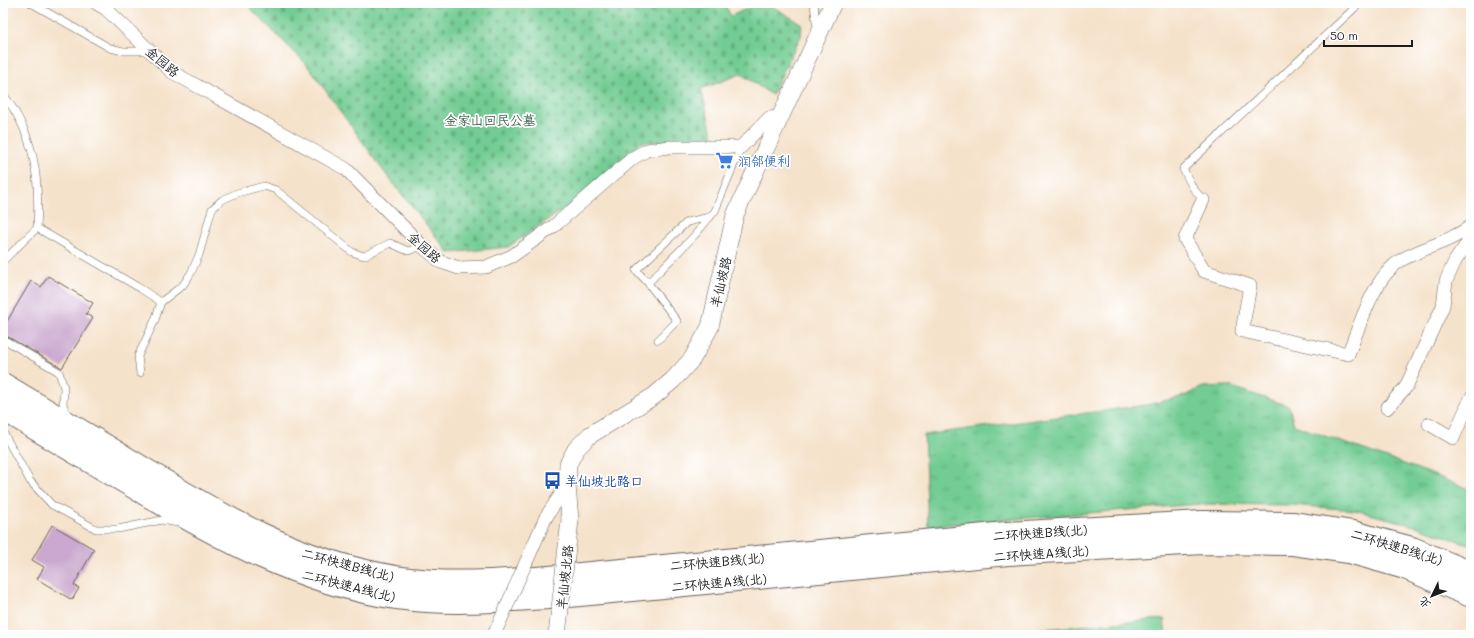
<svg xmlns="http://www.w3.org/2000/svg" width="1474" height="638" viewBox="0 0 1474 638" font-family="Mali,'LXGW WenKai TC',sans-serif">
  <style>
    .grass { fill: url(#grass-tufts); stroke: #477458 }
    .cemetery { fill: url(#cemetery-stones); stroke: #477458 }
    .pitch { fill: #72cc93; stroke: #477458 }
    .building { fill: #cba8cf }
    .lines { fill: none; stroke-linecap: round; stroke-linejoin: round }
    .service-casing { stroke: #686159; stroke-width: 8 }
    .minor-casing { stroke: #686159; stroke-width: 14 }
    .tertiary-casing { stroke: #686159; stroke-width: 18 }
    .trunk-casing { stroke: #686159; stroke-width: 24 }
    .service { stroke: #fff; stroke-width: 7 }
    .minor { stroke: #fff; stroke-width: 13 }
    .tertiary { stroke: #fff; stroke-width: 17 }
    .trunk { stroke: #fff; stroke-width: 22 }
    .minor-bridge-casing { stroke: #686159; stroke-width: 14; stroke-linecap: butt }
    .tertiary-bridge-casing { stroke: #686159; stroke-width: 18; stroke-linecap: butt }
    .minor-bridge { stroke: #fff; stroke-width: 13 }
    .tertiary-bridge { stroke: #fff; stroke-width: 17 }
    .labels { text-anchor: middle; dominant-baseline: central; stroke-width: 3.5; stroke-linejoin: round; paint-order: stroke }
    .street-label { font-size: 13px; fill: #1c1c1c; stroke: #fff }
    .park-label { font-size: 13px; fill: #3e624c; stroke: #fff }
    .shop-label { font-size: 13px; fill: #366cbe; stroke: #fff; text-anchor: start }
    .transit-label { font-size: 13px; fill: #164399; stroke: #fff; text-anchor: start }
  </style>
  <defs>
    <pattern id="grass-tufts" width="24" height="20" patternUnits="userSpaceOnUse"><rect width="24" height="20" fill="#72cc93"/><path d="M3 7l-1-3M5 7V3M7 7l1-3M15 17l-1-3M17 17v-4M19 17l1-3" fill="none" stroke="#62af7e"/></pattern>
    <pattern id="cemetery-stones" width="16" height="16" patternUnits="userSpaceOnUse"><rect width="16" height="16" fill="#72cc93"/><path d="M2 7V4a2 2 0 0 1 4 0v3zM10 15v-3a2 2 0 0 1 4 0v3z" fill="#62af7e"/></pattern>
  </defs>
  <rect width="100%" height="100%" fill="#fff"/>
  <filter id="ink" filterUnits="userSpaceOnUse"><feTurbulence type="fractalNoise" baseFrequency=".025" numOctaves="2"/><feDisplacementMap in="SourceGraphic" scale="8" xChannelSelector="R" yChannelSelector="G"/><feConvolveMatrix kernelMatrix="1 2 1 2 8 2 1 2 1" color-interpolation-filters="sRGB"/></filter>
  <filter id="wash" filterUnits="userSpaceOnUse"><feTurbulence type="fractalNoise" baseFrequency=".012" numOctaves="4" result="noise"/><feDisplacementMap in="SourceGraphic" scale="16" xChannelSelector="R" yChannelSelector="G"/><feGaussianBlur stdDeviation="0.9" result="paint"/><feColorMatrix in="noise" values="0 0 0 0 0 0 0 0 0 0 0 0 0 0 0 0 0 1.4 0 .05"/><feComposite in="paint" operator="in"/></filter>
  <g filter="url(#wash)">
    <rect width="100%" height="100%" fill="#f5e2ca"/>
    <path class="grass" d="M1229 386 1289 406 1294 425 1418 469 1467 488 1471 496V545L1415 526 1355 510 1292 505 1200 504 928 526 924 435 1146 405 1184 396 1203 387Z"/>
    <path class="cemetery" d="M245 3H724L731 16 759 3H771L775 8 802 24 801 36 772 95 741 74 701 89 714 141 641 142 573 203 508 247 449 253 385 173 307 65Z"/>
    <path class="pitch" d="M1164 619 1166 635 978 634Z"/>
    <g id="blocks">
      <path class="building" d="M48 276 93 303 86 314 93 318 62 368 3 334V328L31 281 41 287Z
        M52 525 94 549 74 585 79 588 72 600 37 579 44 567 32 560Z"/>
    </g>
  </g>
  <g filter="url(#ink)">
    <use href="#blocks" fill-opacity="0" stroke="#686159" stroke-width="1"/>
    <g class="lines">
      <defs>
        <path id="service" d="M31 3 110 48 123 51H150
          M814 3 816 22 819 28
          M3 94C35 135 40 178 37 228
          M1203 200 1193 188 1183 169 1360 3
          M3 261 37 228 138 287 161 302
          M648 283 636 270 687 222 710 217
          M3 339 59 372 64 388 63 405 68 416
          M658 340 677 321 648 283 694 236 715 211 741 147
          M140 373 138 356 155 320 161 302 183 285 191 273 199 255 212 209 222 200 237 193 264 186 276 190 352 252 364 256 390 243 408 251 422 246
          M3 432 30 481 52 505 96 529H118L162 520 178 523"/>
        <path id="minor" d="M96 3 106 9 172 72 346 169 422 246 441 262 459 268 486 267 512 256 554 226 633 158 647 150 669 147H741L769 118 780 117
          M1203 200 1185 239 1204 271 1250 286 1242 331 1348 354C1361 324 1374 273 1405 258 1426 247 1452 241 1471 226
          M1387 408 1406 387 1443 306 1446 281 1455 261 1471 238
          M1429 424 1453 438 1471 398
          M546 517 567 485"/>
        <path id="tertiary" d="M570 520 567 485 568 464 576 449 590 435 654 396 673 380 692 359 710 327 735 215 833 3"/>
        <path id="trunk" d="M3 384C50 412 96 440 143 468 223 517 301 562 396 577 447 585 498 581 549 577L1006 533 1202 522 1294 523 1353 532 1412 548 1471 573
          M3 409C47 436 91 462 135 488 218 538 300 584 397 598 448 605 497 601 548 598L1008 554 1203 543 1293 544 1349 552 1405 568 1471 596"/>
      </defs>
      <use href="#service" class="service-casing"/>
      <use href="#minor" class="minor-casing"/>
      <use href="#tertiary" class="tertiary-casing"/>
      <use href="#trunk" class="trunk-casing"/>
      <use href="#service" class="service"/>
      <use href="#minor" class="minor"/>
      <use href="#tertiary" class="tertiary"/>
      <use href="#trunk" class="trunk"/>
      <defs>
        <path id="minor-bridge" d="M494 635 546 517"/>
        <path id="tertiary-bridge" d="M557 635 570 520"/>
      </defs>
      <use href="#minor-bridge" class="minor-bridge-casing"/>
      <use href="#tertiary-bridge" class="tertiary-bridge-casing"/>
      <use href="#minor-bridge" class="minor-bridge"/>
      <use href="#tertiary-bridge" class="tertiary-bridge"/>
    </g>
  </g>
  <defs>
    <symbol id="supermarket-bare" viewBox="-9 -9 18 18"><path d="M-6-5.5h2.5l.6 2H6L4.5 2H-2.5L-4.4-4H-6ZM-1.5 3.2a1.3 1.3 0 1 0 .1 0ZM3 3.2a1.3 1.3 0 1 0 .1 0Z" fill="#3f7fe0" stroke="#fff" stroke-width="2.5" paint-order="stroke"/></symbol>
    <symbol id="bus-bare" viewBox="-9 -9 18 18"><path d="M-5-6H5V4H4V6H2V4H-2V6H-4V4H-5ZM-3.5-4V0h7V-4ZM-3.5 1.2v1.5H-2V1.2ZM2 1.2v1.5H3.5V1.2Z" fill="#1a4fb4" stroke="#fff" stroke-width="2.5" paint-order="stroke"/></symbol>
  </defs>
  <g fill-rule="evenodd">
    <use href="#supermarket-bare" x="712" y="148" width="25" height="25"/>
    <use href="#bus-bare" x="540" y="468" width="25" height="25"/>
  </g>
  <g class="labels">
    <g class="street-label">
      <text transform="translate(163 61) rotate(40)">金园路</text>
      <text transform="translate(425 247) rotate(41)">金园路</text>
      <text transform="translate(720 282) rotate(-77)">羊仙坡路</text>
      <text transform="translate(1040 532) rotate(-4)">二环快速B线(北)</text>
      <text transform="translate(1397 546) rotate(17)">二环快速B线(北)</text>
      <text transform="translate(1041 553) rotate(-4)">二环快速A线(北)</text>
      <text transform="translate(717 561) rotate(-5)">二环快速B线(北)</text>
      <text transform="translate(348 564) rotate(15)">二环快速B线(北)</text>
      <text transform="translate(564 577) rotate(-84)">羊仙坡北路</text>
      <text transform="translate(719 582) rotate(-5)">二环快速A线(北)</text>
      <text transform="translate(349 585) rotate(14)">二环快速A线(北)</text>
    </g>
    <g class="park-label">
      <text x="490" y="119">金家山回民公墓</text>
    </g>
    <g class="shop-label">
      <text x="738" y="160">润邻便利</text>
    </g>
    <g class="transit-label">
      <text x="565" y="480">羊仙坡北路口</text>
    </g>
  </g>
  <rect width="1474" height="638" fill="none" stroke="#fff" stroke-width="16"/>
  <g transform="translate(1432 596) rotate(227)" stroke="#ffffff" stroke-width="3" paint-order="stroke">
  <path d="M0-3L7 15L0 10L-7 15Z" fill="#1c1c1c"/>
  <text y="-6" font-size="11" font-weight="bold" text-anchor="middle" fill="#1c1c1c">北</text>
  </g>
  <path d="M1324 40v6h88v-6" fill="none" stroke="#1c1c1c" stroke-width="2"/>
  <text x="1330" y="40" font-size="12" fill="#1c1c1c" stroke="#ffffff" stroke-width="3" paint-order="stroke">50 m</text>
</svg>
